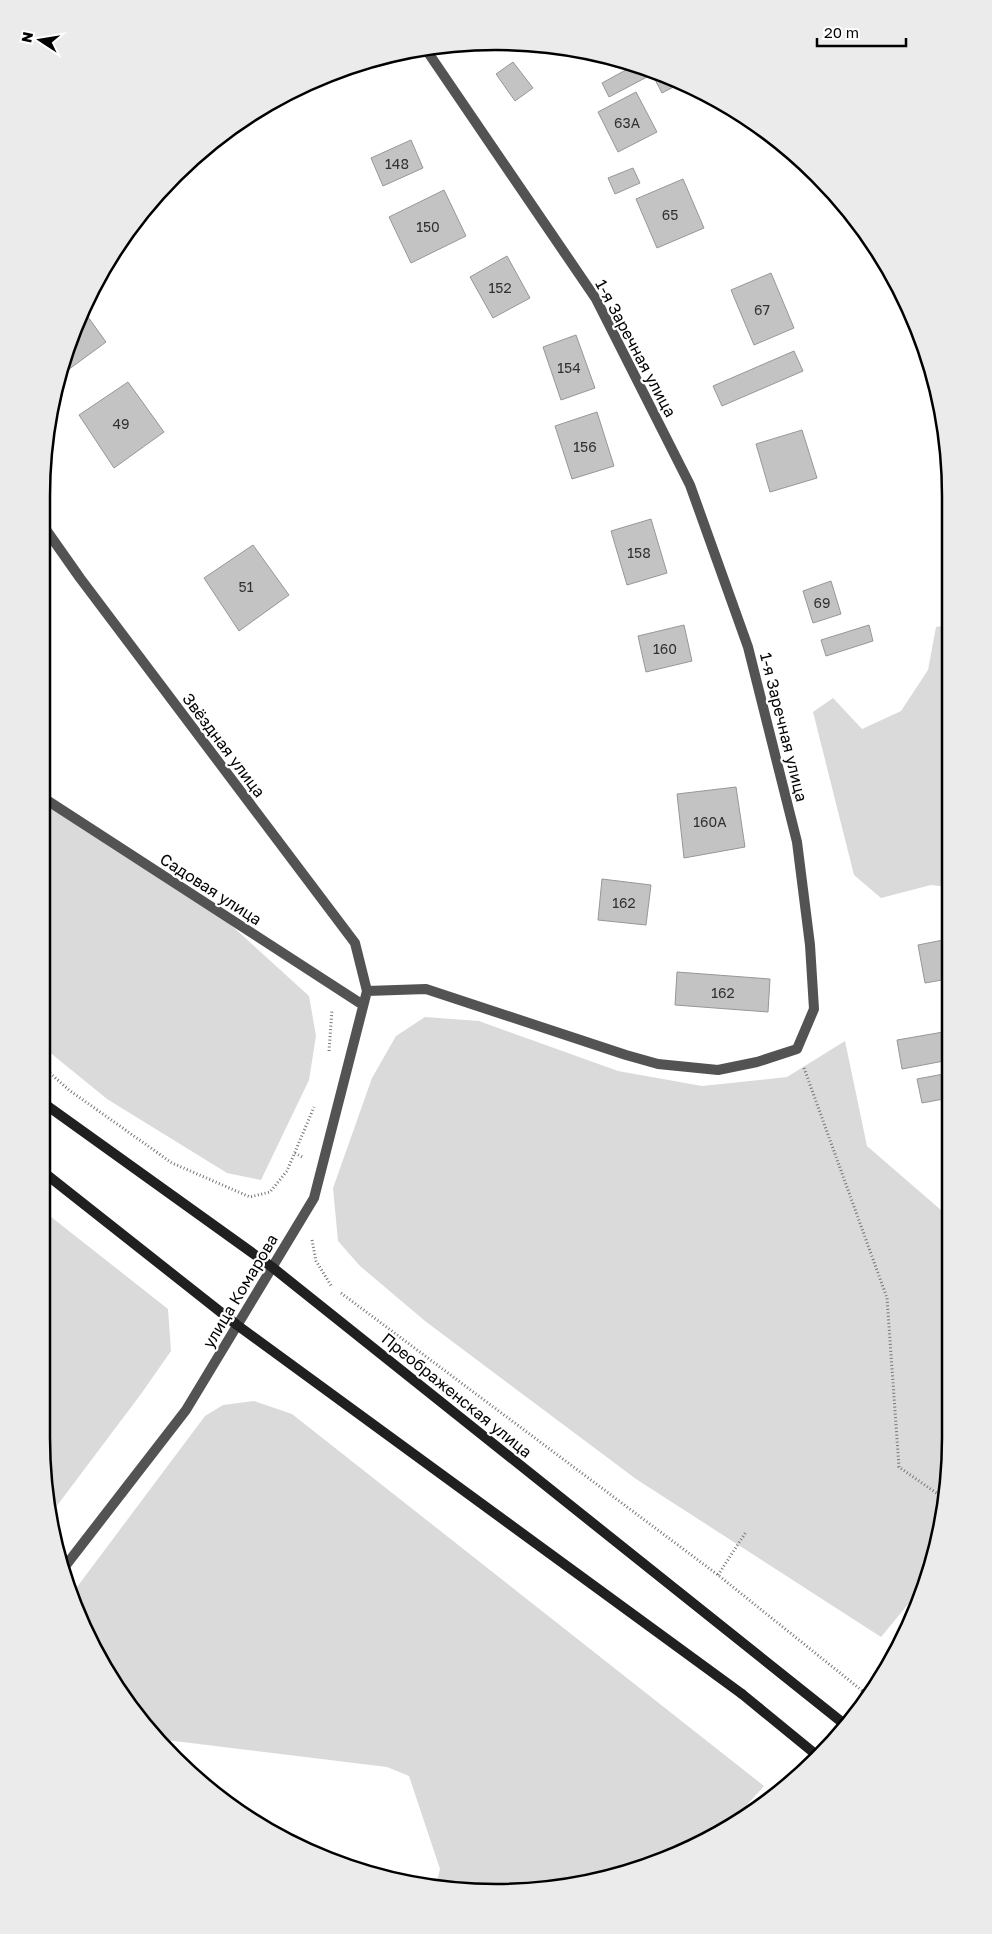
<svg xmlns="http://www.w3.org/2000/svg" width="992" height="1934" viewBox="0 0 992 1934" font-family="'Golos Text',sans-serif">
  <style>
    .green { fill: #dadada }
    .building { fill: #c3c3c3; stroke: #979797 }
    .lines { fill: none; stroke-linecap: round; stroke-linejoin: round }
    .path { stroke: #757575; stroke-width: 3; stroke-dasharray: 1 2.5; stroke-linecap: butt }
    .street { stroke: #535353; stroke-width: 10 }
    .secondary { stroke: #202020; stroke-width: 10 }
    .rail { stroke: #000; stroke-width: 4; stroke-dasharray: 8 2.5 1 2.5; stroke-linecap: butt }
    .secondary-bridge { stroke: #202020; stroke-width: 10 }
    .labels { text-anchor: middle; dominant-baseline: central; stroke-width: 4.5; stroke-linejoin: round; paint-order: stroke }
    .number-label { font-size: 14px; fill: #313131 }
    .street-label { font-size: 16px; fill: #000; stroke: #fff }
    .rim { fill: none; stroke: #000; stroke-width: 2.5 }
  </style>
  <rect width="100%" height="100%" fill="#fff"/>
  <path class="green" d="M947 625 948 887 931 885 881 898 854 875 813 712 833 698 862 729 901 711 928 670 936 627Z
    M42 799 209 905 309 996 316 1036 309 1080 261 1180 227 1173 107 1099 42 1046Z
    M425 1017 479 1021 618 1071 702 1086 787 1077 845 1041 867 1146 949 1217 950 1467 935 1555 924 1585 881 1637 636 1479 425 1321 360 1266 338 1241 333 1188 372 1078 396 1036Z
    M41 1209 168 1309 171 1351 141 1394 53 1511 41 1438Z
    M254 1401 292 1414 764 1786 733 1820 697 1846 555 1889 436 1885 440 1869 409 1776 387 1767 158 1739 135 1715 71 1595 205 1416 223 1405Z"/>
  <path class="building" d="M513 62 533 88 515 101 496 74Z
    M635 65 641 67 647 77 609 97 602 83Z
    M650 70 680 82 681 83 662 93Z
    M636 92 657 132 618 152 598 112Z
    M411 140 423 168 383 186 371 158Z
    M633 168 640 183 615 194 608 178Z
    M683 179 704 228 657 248 636 199Z
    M444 190 466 236 411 263 389 217Z
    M507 256 530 298 493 318 470 277Z
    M771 273 794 328 754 345 731 290Z
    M83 310 106 342 57 378Z
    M576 335 595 388 561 400 543 347Z
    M794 351 803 371 722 406 713 386Z
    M128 382 164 432 114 468 79 415Z
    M597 412 614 466 572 479 555 426Z
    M802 430 817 478 770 492 756 444Z
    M651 519 667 573 627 585 611 531Z
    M253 545 289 595 239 631 204 578Z
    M831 581 841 614 813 623 803 591Z
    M684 625 692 661 646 672 638 636Z
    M869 625 873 641 826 656 821 640Z
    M736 787 745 847 684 858 677 794Z
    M602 879 651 885 646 925 598 920Z
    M948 939V979L925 983 918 945Z
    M677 972 770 979 768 1012 675 1005Z
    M949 1031V1060L902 1069 897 1040Z
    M949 1073V1098L922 1103 917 1079Z"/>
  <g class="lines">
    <path class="path" d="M329 1051 332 1010
      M42 1066 69 1090 172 1163 250 1197 270 1192 287 1171 314 1107
      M804 1068 887 1298 899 1467 945 1499
      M295 1153 304 1158
      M312 1240 316 1261 332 1287
      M341 1293 718 1575 865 1693
      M718 1575 746 1532"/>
    <path class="street" d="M42 524 80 578 355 943 367 991 314 1198 186 1410 63 1569
      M42 797 363 1005
      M367 991 426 989 626 1055 658 1064 718 1070 757 1062 797 1049 814 1009 810 945 797 842 748 647 690 485 596 299 425 48"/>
    <path class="secondary" d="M42 1102 272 1267 843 1723
      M42 1171 237 1325 742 1694"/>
    <path class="rail" d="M813 1763 823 1752"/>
    <path class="secondary-bridge" d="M742 1694 819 1757"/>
  </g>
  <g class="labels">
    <g class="number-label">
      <text x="627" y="122">63А</text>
      <text x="397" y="163">148</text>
      <text x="670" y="214">65</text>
      <text x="428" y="226">150</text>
      <text x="500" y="287">152</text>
      <text x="762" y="309">67</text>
      <text x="569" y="367">154</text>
      <text x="121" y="423">49</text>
      <text x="585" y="446">156</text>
      <text x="639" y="552">158</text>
      <text x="246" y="586">51</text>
      <text x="822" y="602">69</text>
      <text x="665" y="648">160</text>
      <text x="710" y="821">160А</text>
      <text x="624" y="902">162</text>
      <text x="723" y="992">162</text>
    </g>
    <g class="street-label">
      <text transform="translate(636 348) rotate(62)">1-я Заречная улица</text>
      <text transform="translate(784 727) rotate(76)">1-я Заречная улица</text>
      <text transform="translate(224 745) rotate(53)">Звёздная улица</text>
      <text transform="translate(211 889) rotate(33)">Садовая улица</text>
      <text transform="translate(240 1291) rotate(-59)">улица Комарова</text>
      <text transform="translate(457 1395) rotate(39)">Преображенская улица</text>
    </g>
  </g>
  <path d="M0 0H992V1934H0ZM496 50H496A446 446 0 0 1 942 496V1438A446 446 0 0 1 496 1884H496A446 446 0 0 1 50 1438V496A446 446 0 0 1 496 50Z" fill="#ebebeb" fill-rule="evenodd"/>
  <path class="rim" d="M496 50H496A446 446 0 0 1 942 496V1438A446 446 0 0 1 496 1884H496A446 446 0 0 1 50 1438V496A446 446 0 0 1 496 50Z"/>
  <g transform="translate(40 40) rotate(282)" stroke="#ffffff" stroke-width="4" paint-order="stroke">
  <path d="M0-4L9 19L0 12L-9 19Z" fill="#000000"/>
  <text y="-8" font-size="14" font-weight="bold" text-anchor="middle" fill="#000000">N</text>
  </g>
  <path d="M817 38v8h89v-8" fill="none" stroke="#000000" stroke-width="2.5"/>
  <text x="824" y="38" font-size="15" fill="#000000" stroke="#ffffff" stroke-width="4" paint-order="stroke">20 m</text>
</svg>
